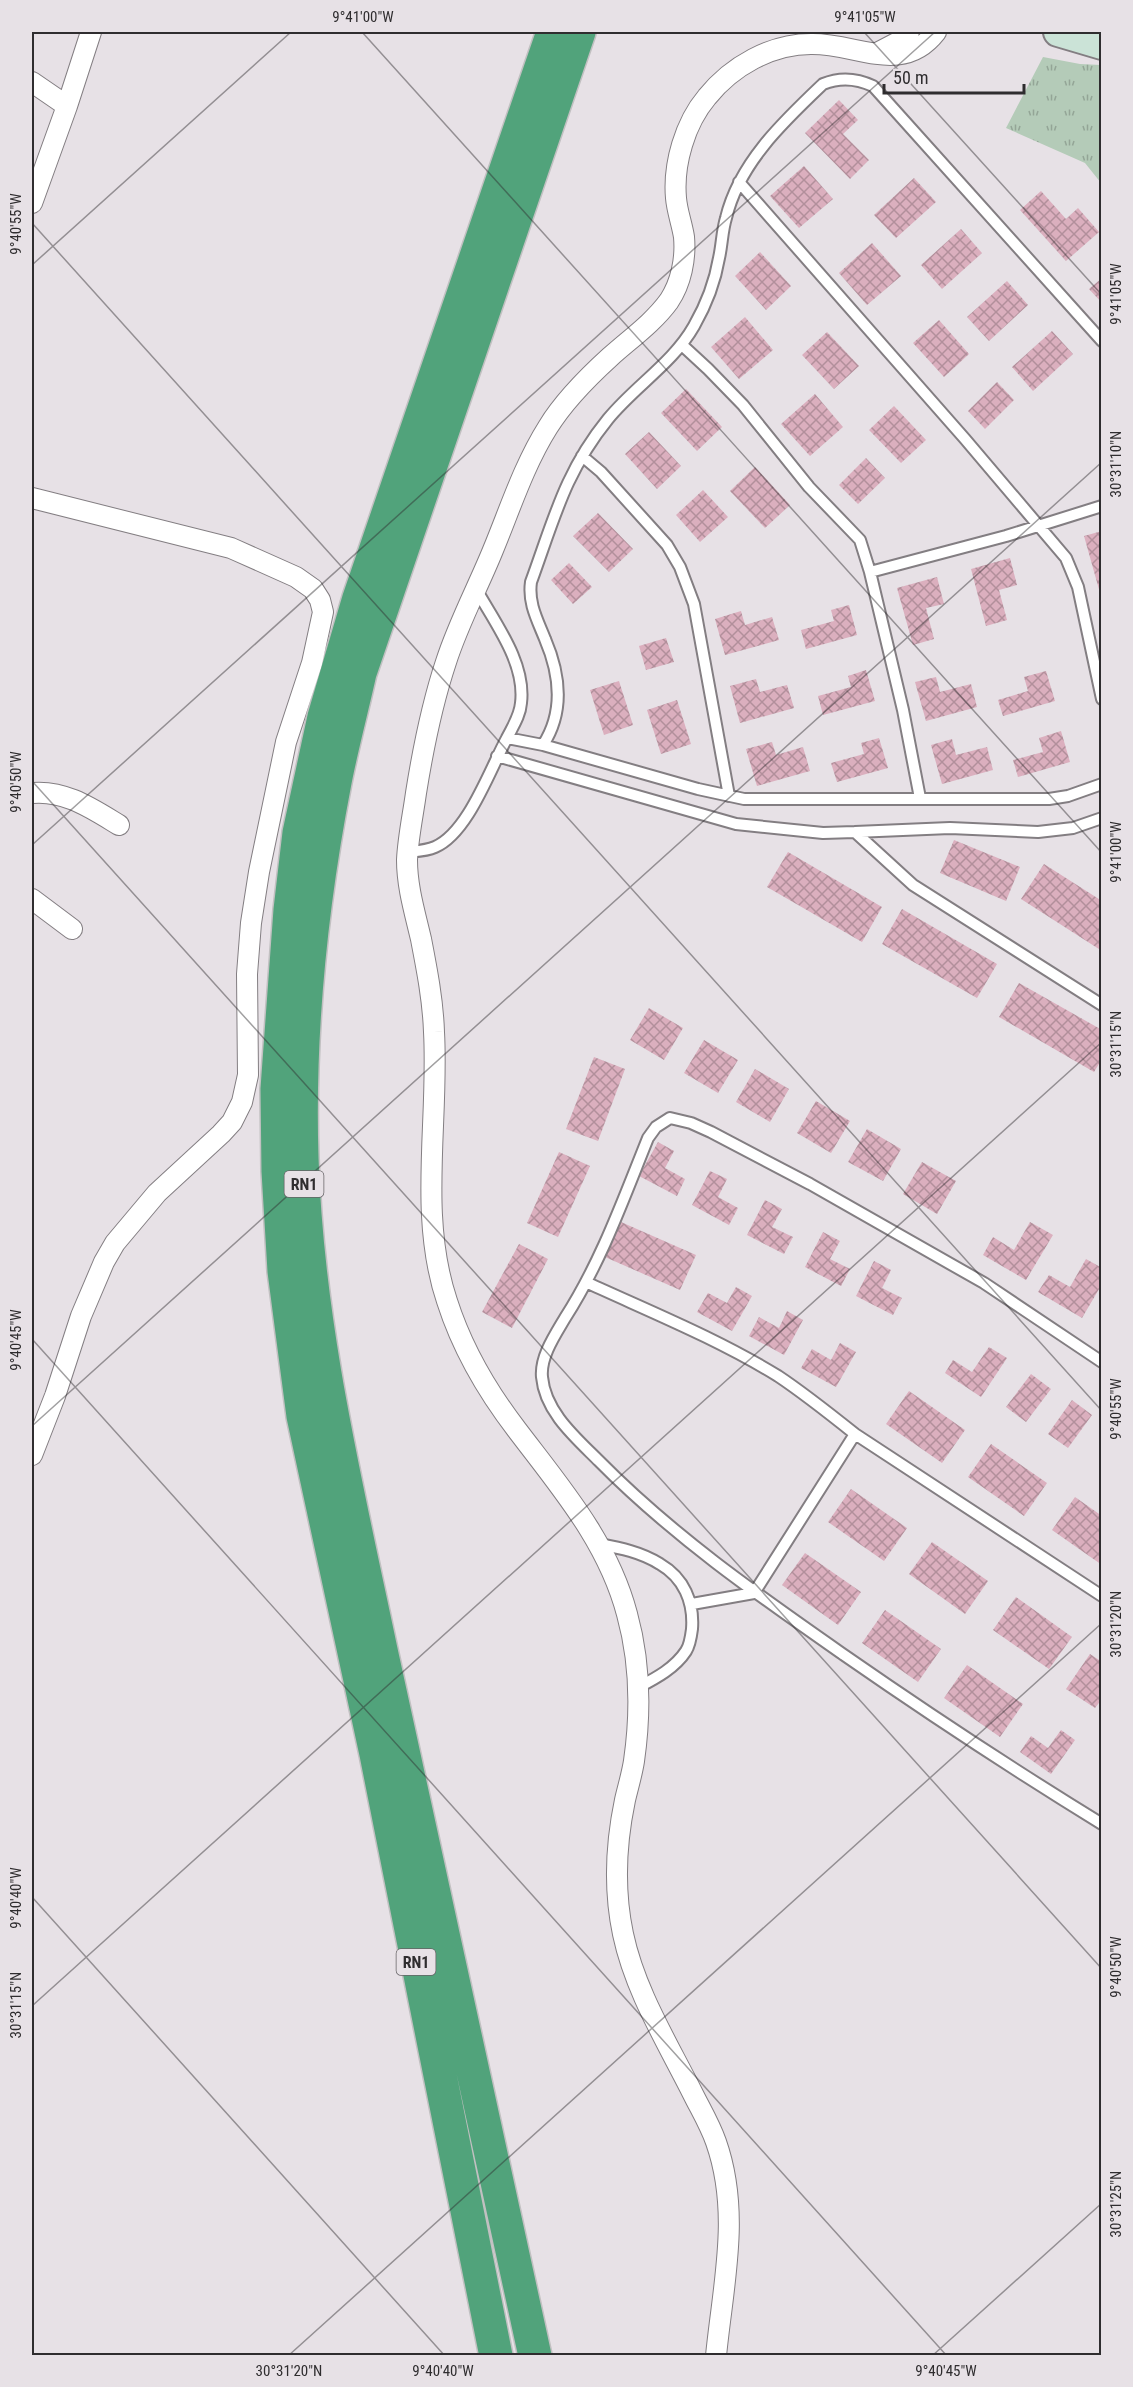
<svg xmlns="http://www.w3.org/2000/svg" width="1133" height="2387" viewBox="0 0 1133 2387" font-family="'Roboto Condensed',sans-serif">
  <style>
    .grass { fill: url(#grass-tufts) }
    .building { fill: url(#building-cross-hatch) }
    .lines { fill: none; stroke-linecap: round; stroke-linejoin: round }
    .lane-casing { stroke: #837e82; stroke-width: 14 }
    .street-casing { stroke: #837e82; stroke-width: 22 }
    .secondary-casing { stroke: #837e82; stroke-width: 32 }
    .highway-casing { stroke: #c1c0c1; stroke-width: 36 }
    .lane { stroke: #fff; stroke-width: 10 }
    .street { stroke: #fff; stroke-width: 20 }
    .secondary { stroke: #cbe3d7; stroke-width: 28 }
    .highway { stroke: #51a37b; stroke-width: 33 }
    .ticks { fill: none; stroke: #2f2d2f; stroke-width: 1.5; stroke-opacity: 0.45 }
    .labels { text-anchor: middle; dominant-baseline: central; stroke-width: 4.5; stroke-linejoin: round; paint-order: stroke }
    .shield { fill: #e7e1e6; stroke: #666366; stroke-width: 1.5 }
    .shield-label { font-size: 16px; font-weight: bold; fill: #2f2d2f }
    .neatline { fill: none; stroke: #2f2d2f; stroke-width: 2 }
    .ticks-label { font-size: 15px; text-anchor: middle; fill: #2f2d2f }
  </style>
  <defs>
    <pattern id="grass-tufts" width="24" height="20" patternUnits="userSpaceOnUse" patternTransform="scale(1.5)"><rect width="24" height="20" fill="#b4cbb8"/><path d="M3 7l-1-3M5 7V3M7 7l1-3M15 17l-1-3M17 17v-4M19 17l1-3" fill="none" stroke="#93a596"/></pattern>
    <pattern id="building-cross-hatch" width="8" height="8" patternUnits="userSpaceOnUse" patternTransform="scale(1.5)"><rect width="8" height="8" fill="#dbafbe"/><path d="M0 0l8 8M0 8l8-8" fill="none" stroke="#b28f9b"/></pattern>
  </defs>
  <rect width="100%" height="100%" fill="#e7e1e6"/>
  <path class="grass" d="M1043 57 1080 64 1101 65V183L1085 163 1006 128Z"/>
  <path class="building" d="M839 100 858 120 843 134 869 160 850 179 805 133Z
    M804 166 833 199 799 228 770 196Z
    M914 178 936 202 896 238 874 215Z
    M1041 191 1066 219 1078 208 1099 232 1066 261 1020 210Z
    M961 229 982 253 942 289 921 265Z
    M872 243 901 276 867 305 839 273Z
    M760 252 791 286 766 310 735 276Z
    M1102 278V303L1089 289Z
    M1007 281 1028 305 989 341 967 317Z
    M745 317 773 350 739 379 711 347Z
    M939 320 969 354 944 377 913 343Z
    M1052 331 1073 354 1033 391 1012 367Z
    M827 332 859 366 834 389 802 355Z
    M997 382 1014 400 985 429 968 411Z
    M686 389 722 427 697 451 661 413Z
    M815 394 843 427 810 456 781 424Z
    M894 406 926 440 901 463 869 430Z
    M649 432 681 466 657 489 625 454Z
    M866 458 885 478 858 504 839 485Z
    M755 467 790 505 765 528 730 491Z
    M703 490 728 517 700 542 676 515Z
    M598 513 633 549 609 572 573 536Z
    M1102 531V592L1100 593 1084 536Z
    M1010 558 1017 585 999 590 1007 620 986 626 971 569Z
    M569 563 592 587 573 604 551 580Z
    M937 577 944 604 926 608 934 639 913 645 897 588Z
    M849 605 857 635 806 649 801 630 834 621 831 610Z
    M741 611 745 625 772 617 779 640 725 655 715 619Z
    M666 638 674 662 646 670 639 646Z
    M866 670 875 701 823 715 818 696 851 687 848 676Z
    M1046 671 1055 701 1003 716 998 700 1028 691 1024 677Z
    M936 677 940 692 971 684 977 707 926 721 915 682Z
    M756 679 760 692 787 685 794 708 740 723 730 686Z
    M619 681 633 725 604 735 590 690Z
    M677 700 691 744 661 754 647 710Z
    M1061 731 1070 762 1018 777 1013 760 1043 752 1039 738Z
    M879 738 888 768 837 782 831 763 864 754 861 743Z
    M952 739 956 755 987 747 993 770 942 784 931 745Z
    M772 742 776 755 803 747 810 771 757 786 746 749Z
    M954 840 1020 867 1006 901 940 873Z
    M788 852 882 907 862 942 767 887Z
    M1044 864 1102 901V951L1021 899Z
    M902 909 997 964 977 998 882 944Z
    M1019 983 1102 1030V1059L1094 1072 999 1017Z
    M649 1008 683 1028 664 1060 630 1040Z
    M704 1040 738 1060 718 1093 684 1073Z
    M594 1057 625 1069 598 1141 566 1129Z
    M755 1069 789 1089 770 1122 736 1102Z
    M816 1101 850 1121 831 1153 797 1133Z
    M867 1129 901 1149 883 1181 848 1162Z
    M658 1142 674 1151 665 1168 685 1179 677 1196 639 1176Z
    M559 1152 590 1166 558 1237 527 1223Z
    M922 1162 956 1181 937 1214 903 1194Z
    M710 1171 727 1179 718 1197 738 1208 729 1225 692 1205Z
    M765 1200 782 1209 772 1227 793 1237 784 1254 747 1235Z
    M621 1222 696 1255 680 1290 605 1257Z
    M1030 1222 1053 1235 1026 1280 983 1255 993 1237 1014 1250Z
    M823 1232 840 1241 830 1259 850 1269 841 1286 805 1267Z
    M519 1244 548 1259 512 1328 482 1312Z
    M1086 1259 1102 1268V1284L1082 1318 1038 1292 1049 1275 1070 1287Z
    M874 1261 891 1270 882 1288 902 1298 893 1315 856 1296Z
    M736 1287 752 1296 732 1331 697 1312 708 1293 727 1303Z
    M787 1311 803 1320 784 1355 749 1336 759 1317 779 1328Z
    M840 1343 856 1352 836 1387 801 1368 812 1349 831 1360Z
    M989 1347 1007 1358 981 1397 945 1373 953 1360 972 1372Z
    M1031 1374 1051 1389 1026 1422 1006 1407Z
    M909 1391 965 1430 942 1463 886 1424Z
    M1072 1400 1092 1415 1068 1448 1048 1434Z
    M991 1444 1047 1483 1024 1516 968 1477Z
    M851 1489 907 1528 884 1561 828 1522Z
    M1075 1497 1102 1516V1565L1052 1530Z
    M932 1542 988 1581 965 1614 909 1574Z
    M805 1553 861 1592 838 1625 782 1585Z
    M1016 1597 1072 1637 1049 1669 993 1630Z
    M885 1610 941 1649 918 1682 862 1643Z
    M1090 1654 1102 1662V1699L1095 1708 1066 1689Z
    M967 1665 1023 1704 1000 1737 944 1698Z
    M1061 1730 1075 1740 1051 1774 1020 1752 1031 1736 1048 1748Z"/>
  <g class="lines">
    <defs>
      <path id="lane" d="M739 182 965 439 1066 558 1078 587 1102 699
        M682 345 708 369 743 405 809 487 860 540 870 572 903 710 920 798
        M582 456 601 472 667 545 680 567 694 604 729 796
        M870 572 1006 536 1102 506
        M476 589C495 623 526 663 521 703 520 716 513 726 507 738
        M543 745C565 711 560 674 545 639 537 619 528 603 531 582 554 519 565 472 608 419 635 386 673 363 694 326 706 305 715 282 719 258 722 245 722 231 726 218 739 163 784 121 823 84 840 77 856 78 873 86L1102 341
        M497 756 736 824 823 833 855 832 913 885 1102 1005
        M855 832 950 828 1038 832 1073 828 1102 818
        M407 852C417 851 426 851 435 847 468 833 490 769 507 738L543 745 698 789 744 799H1049L1068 796 1102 784
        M588 1283C651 1312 718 1339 778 1376 805 1394 830 1414 855 1434L1102 1596
        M1102 1362 984 1283 810 1184 711 1132 691 1123 670 1118 656 1127 648 1138C623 1200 601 1262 565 1318 555 1335 540 1357 542 1377 545 1412 576 1438 599 1461 673 1536 758 1595 844 1655 929 1714 1014 1770 1102 1824
        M599 1544C620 1548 641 1552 660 1564 684 1578 694 1602 692 1629 691 1637 690 1645 686 1651 675 1668 656 1678 639 1687
        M692 1604 754 1593 855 1434"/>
      <path id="street" d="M877 53 900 41 909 32
        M32 82 67 106
        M32 203 67 106 91 32
        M32 498 231 548 296 577 313 589 320 600 323 612 312 663 286 742 259 872 251 923 247 974 248 1075 242 1102 232 1122 221 1134 157 1193 115 1243 104 1262 81 1316 55 1396 32 1455
        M32 793C65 790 91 808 119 825
        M32 899 72 929
        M716 2356C723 2284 741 2213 716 2142 710 2125 701 2110 693 2094 667 2042 635 1991 623 1934 614 1891 616 1843 625 1800 628 1787 632 1774 634 1761 641 1712 640 1661 627 1614 608 1542 561 1488 517 1430 487 1391 462 1348 447 1301 418 1215 439 1121 434 1032 433 1001 427 970 421 939 415 913 407 887 407 860 408 838 413 815 416 793 423 749 432 704 446 662 458 624 478 587 493 550 510 509 524 465 548 427 564 401 588 377 610 357 630 339 653 323 669 301 681 283 686 259 684 237 682 224 677 211 676 198 673 164 685 123 707 97 732 66 771 44 811 44 857 43 902 76 936 32"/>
      <path id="secondary" d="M1058 32 1102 45"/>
      <path id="highway" d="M496 2356 376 1754 303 1416 284 1271 278 1171 277 1089 290 910 299 833 324 717 359 598 553 32
        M535 2356C483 2120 430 1885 381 1650 347 1488 307 1325 302 1158 298 1032 311 906 335 782 342 746 352 709 360 673L579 32"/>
    </defs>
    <use href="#lane" class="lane-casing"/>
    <use href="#street" class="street-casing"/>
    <use href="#secondary" class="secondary-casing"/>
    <use href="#highway" class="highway-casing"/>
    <use href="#lane" class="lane"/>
    <use href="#street" class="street"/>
    <use href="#secondary" class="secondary"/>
    <use href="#highway" class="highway"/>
  </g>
  <path class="ticks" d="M362 32 1102 853M864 32 1102 295M32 223 1102 1411M32 265 291 32M32 781 1102 1969M32 845 935 32M32 1339 947 2356M32 1426 1102 462M32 1897 445 2356M32 2006 1102 1042M288 2356 1102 1623M932 2356 1102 2203"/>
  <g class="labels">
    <g class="shield">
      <rect x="284.5" y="1171" width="39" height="26" rx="4.5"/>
      <rect x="396.5" y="1949" width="39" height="26" rx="4.5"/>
    </g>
    <g class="shield-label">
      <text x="304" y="1184">RN1</text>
      <text x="416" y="1962">RN1</text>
    </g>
  </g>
  <rect width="1133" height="2387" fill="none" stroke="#e7e1e6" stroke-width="66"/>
  <path d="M884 84v9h140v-9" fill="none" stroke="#2f2d2f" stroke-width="3"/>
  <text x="893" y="84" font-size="18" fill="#2f2d2f" stroke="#e7e1e6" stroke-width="4.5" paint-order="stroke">50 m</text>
  <rect x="33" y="33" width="1067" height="2321" class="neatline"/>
  <g class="ticks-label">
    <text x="363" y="22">9°41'00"W</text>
    <text x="865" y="22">9°41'05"W</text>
    <text transform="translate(16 224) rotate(-90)" y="5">9°40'55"W</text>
    <text transform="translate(1116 294) rotate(-90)" y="5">9°41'05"W</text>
    <text transform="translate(1116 464) rotate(-90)" y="5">30°31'10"N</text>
    <text transform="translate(16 782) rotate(-90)" y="5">9°40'50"W</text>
    <text transform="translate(1116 852) rotate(-90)" y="5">9°41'00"W</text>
    <text transform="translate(1116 1044) rotate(-90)" y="5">30°31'15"N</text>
    <text transform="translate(16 1340) rotate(-90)" y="5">9°40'45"W</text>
    <text transform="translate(1116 1409) rotate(-90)" y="5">9°40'55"W</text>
    <text transform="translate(1116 1624) rotate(-90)" y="5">30°31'20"N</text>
    <text transform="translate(16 1898) rotate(-90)" y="5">9°40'40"W</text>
    <text transform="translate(1116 1967) rotate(-90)" y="5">9°40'50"W</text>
    <text transform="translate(16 2005) rotate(-90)" y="5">30°31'15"N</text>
    <text transform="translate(1116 2204) rotate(-90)" y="5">30°31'25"N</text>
    <text x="289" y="2376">30°31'20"N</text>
    <text x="443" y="2376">9°40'40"W</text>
    <text x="946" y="2376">9°40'45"W</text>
  </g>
</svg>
